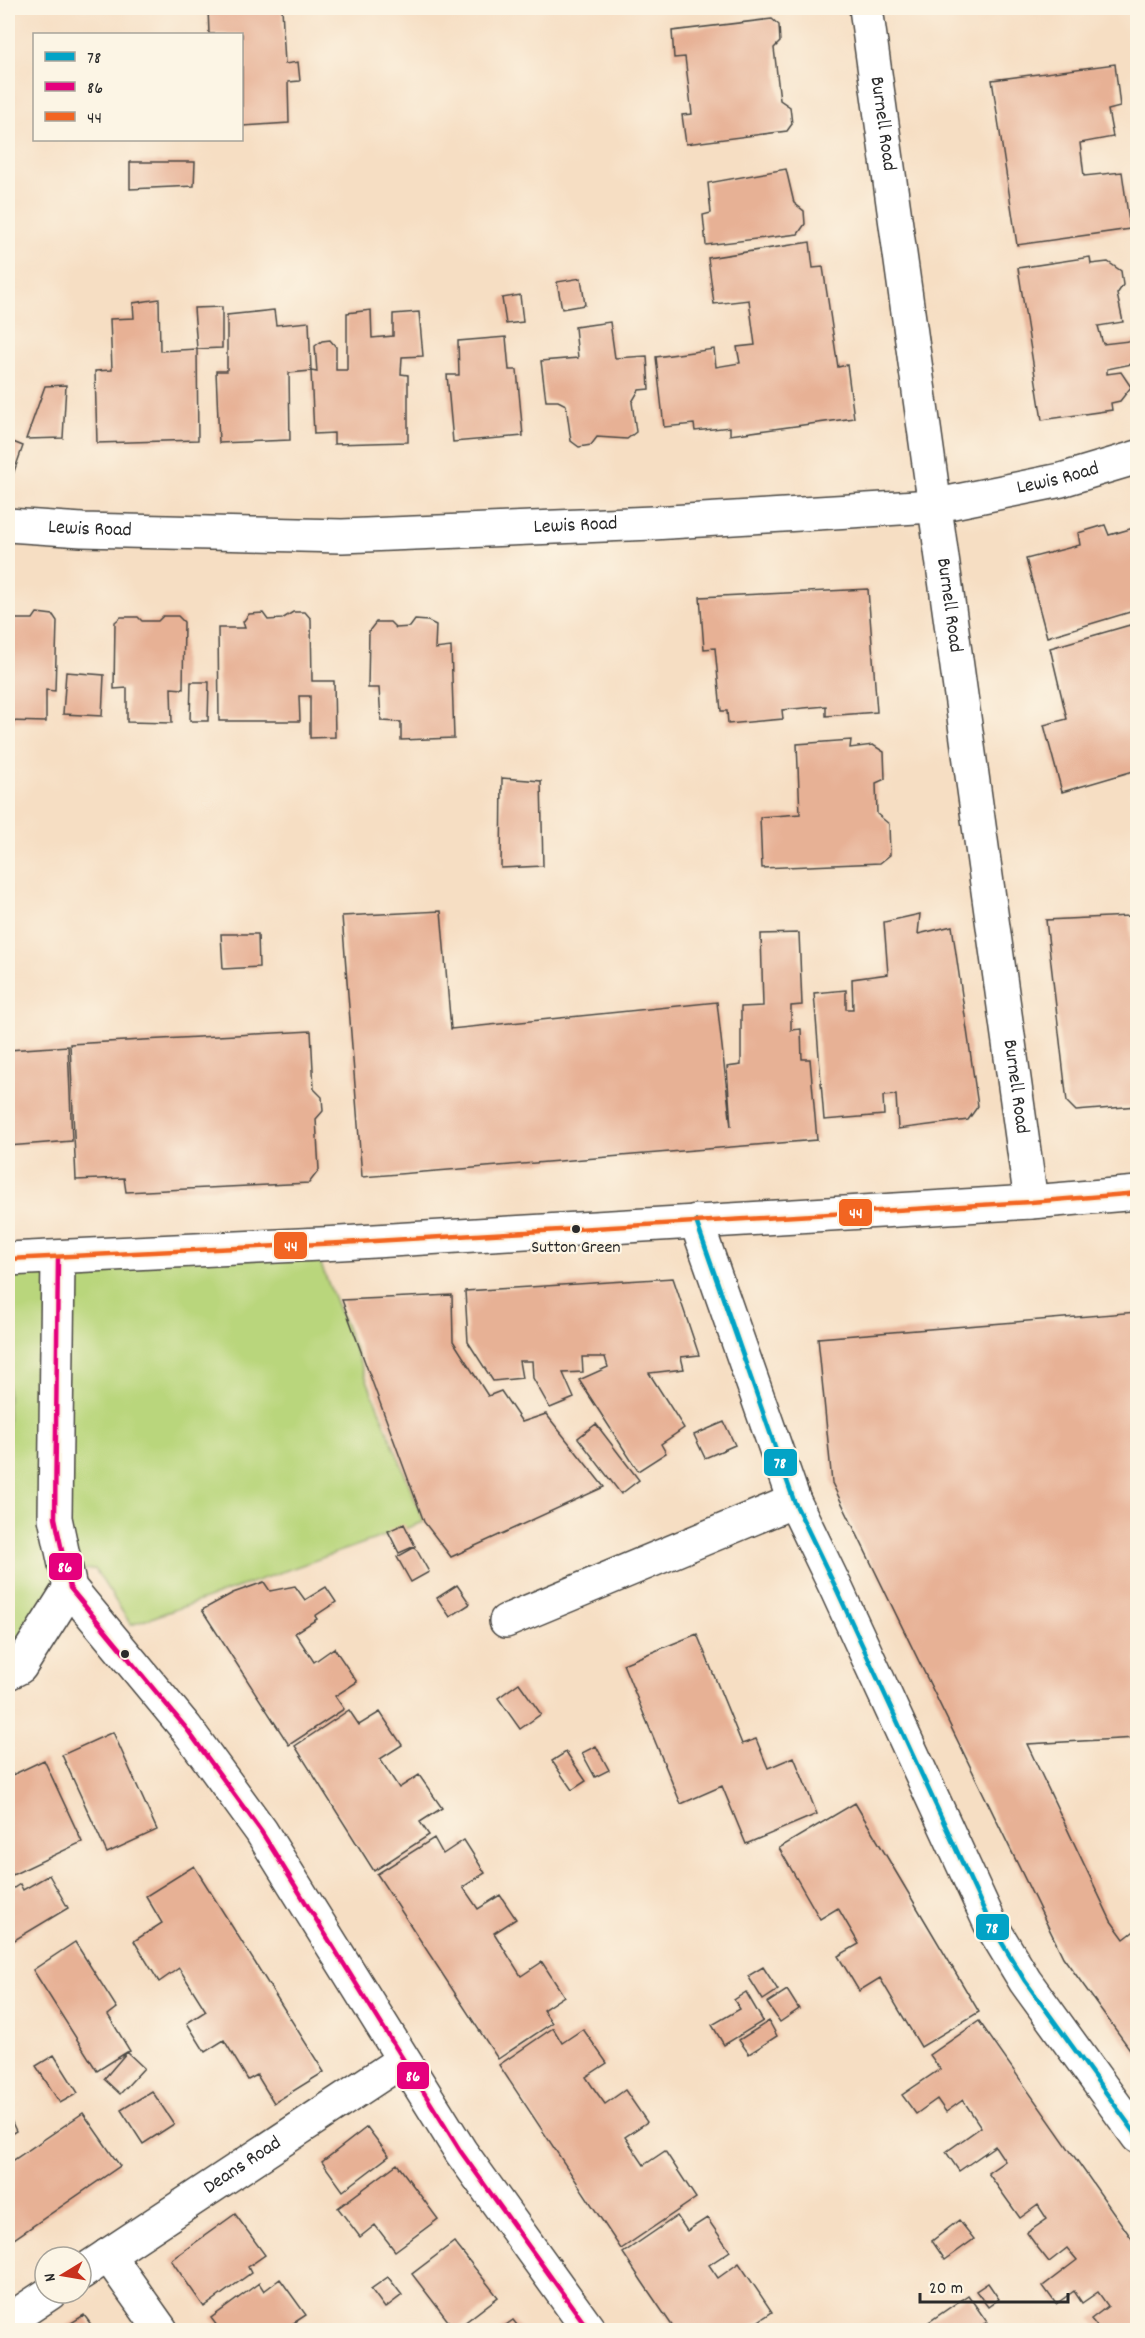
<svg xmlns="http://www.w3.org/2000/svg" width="1145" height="2338" viewBox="0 0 1145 2338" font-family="Dekko,sans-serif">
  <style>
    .green { fill: #b9d67c; stroke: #728054; stroke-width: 1.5 }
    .building { fill: #e7b195 }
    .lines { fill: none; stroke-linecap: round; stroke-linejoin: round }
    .minor-casing { stroke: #494642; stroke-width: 36 }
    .major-casing { stroke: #494642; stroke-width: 36 }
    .minor { stroke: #fff; stroke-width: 33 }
    .major { stroke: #fff; stroke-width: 33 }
    .bus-1-casing { stroke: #fcf5e5; stroke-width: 9 }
    .bus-2-casing { stroke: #fcf5e5; stroke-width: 9 }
    .bus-3-casing { stroke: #fcf5e5; stroke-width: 9 }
    .bus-1 { stroke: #02a3c6; stroke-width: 4.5 }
    .bus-2 { stroke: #e5007d; stroke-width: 4.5 }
    .bus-3 { stroke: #f26522; stroke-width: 4.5 }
    .bus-dot { fill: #2b2b2b; stroke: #fcf5e5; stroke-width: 2 }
    .labels { text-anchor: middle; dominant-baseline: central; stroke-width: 4.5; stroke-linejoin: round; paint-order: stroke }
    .bus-label { font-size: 18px; fill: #2b2b2b; stroke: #fcf5e5 }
    .street-label { font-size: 20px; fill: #2b2b2b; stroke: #fcf5e5 }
    .line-badge { stroke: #fcf5e5; stroke-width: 2 }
    .badge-label { font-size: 16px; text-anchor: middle; font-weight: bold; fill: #fff }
  </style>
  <rect width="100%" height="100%" fill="#fcf5e5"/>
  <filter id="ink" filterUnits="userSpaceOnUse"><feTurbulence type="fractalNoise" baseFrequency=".0167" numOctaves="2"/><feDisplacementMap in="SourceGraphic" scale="12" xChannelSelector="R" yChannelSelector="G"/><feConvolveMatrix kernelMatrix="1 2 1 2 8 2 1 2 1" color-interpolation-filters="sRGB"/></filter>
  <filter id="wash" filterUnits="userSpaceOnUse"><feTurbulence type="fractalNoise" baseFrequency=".008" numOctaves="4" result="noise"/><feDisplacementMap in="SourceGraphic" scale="24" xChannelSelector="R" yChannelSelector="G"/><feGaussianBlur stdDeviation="1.35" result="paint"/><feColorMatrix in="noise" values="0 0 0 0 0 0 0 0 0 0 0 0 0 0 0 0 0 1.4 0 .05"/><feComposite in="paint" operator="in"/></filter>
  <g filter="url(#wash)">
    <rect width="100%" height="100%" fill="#f6dec3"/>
    <path class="green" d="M313 1245 424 1522 131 1625 95 1569 65 1571 24 1635 8 1652V1250Z"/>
    <g id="blocks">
      <path class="building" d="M208 8H282L285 64 298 62 300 81 288 82 289 123 242 126V34H209Z
        M447 8H495V9L447 14Z
        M772 19 779 25 780 42 774 48 780 100 790 107 792 124 787 131 686 144 682 115 692 114 685 57 674 58 672 31Z
        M1115 64 1120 107 1108 110 1113 137 1080 143 1084 176 1122 172 1130 229 1017 245 992 80Z
        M130 162H195L194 186 130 189Z
        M786 169 794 203 804 211 805 224 798 234 706 245 703 215 711 213 708 183Z
        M810 242 813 268 823 267 838 367 847 365 854 418 730 435V427L695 431 694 424 664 427 656 357 714 349 716 367 740 363 737 347 755 345 749 300 714 304 708 258Z
        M1090 257 1091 264 1108 262 1121 271 1123 285 1117 294 1123 322 1098 326 1103 344 1137 340V363L1107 369V374L1121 372 1131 387 1120 401 1111 403 1112 410 1042 420 1018 268Z
        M581 278 585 305 562 309 557 282Z
        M520 295 523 322 506 324 502 298Z
        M159 299 160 351 197 349 198 440 97 443 95 371 112 370 110 319 134 318 133 303Z
        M222 307V348L197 349 194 308Z
        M274 310 276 325 309 322 311 371 289 373 290 440 219 443 216 371H227V315Z
        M371 310 372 338 393 336V314L419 312 423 356 402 357 401 374 408 375V442L334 444V433L314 434 311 371 317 372 315 346 322 341 330 340 336 347V370H347V313Z
        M610 322 615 358 647 356 649 389 639 390 632 402 636 432 627 439 597 437 591 445 579 447 571 441 566 405 558 401H546L541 361 578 358 575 327Z
        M506 337 509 370H517L523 436 453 442 447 375H459L458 341Z
        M66 385 63 438 26 439 45 386Z
        M8 440 23 446 10 483 8 482Z
        M1105 525 1109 535 1137 527V610L1047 637 1026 559 1080 545 1078 533Z
        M868 589 877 712 826 716V706L782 710 783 719 728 724 727 711H721L715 648 704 649 700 597Z
        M293 612H305L311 619 312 681H334L335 737 310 738V696H299L300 721H219L218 628H245L243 622 249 614 263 613 268 620 282 619Z
        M37 613 53 615 57 621 55 691 46 690V722L8 721V616L10 619H33Z
        M163 616H178L184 622 183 689 171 688 172 723 127 722V688L114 689 115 622 121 617H138L142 621H158Z
        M415 620 428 621 436 625 435 649 451 647 454 738 401 740V722L381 721 379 688H368L369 631 376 622H390L396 628 410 627Z
        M1130 625 1137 651V770L1062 792 1044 725 1067 719 1050 648Z
        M66 672 104 675 102 716 63 714Z
        M191 682H209L208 721H190Z
        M851 740 850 748 873 745 884 752 885 779 876 783 877 814 889 824 890 855 880 863 762 868 760 817 800 814 797 744Z
        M502 778 541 781 543 866 501 868Z
        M441 911 451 1029 717 1002 731 1127 727 1067 741 1065V1007L763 1006 761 934 799 933 802 1005 791 1006V1030L801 1029 802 1059H810L817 1140 362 1177 342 916Z
        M920 914 918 934 952 926 978 1106 968 1120 898 1129 896 1095 883 1096 884 1115 824 1120 814 993 846 990V1009H853L852 979 888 974 884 922Z
        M1129 916 1134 974H1137V1106L1076 1111 1067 1102 1046 920Z
        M221 934H258L259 967 223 969Z
        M311 1031 314 1089 322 1097 323 1111 316 1119 319 1170 309 1183 126 1192 124 1178 76 1180 70 1044Z
        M68 1046 72 1141 8 1146V1050Z
        M673 1278 699 1355 681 1357 684 1369 649 1373 684 1428 661 1444 666 1453 638 1471 579 1380 608 1367 605 1357H582L583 1372 563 1373 574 1398 550 1408 533 1378 532 1361H519L522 1378 493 1381 468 1342 465 1291Z
        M452 1295 453 1341 488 1396 501 1391 522 1422 546 1414 604 1487 451 1557 424 1522 342 1300Z
        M1137 1312V1738L1027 1744 1111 1921 1124 1939 1137 1929V2059L1063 1957 832 1483 818 1338Z
        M724 1422 735 1445 705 1458 694 1435Z
        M596 1424 639 1480 621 1494 578 1438Z
        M404 1524 415 1546 399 1553 388 1531Z
        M415 1547 429 1572 411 1582 397 1557Z
        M264 1582 270 1591 295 1586 305 1600 326 1587 336 1602 315 1616 317 1619 295 1633 314 1662 334 1648 357 1682 335 1696 344 1709 289 1745 202 1610 233 1593Z
        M457 1585 470 1604 450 1617 437 1598Z
        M697 1634 742 1744 756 1739 768 1768 794 1757 817 1814 746 1844 722 1786 681 1804 623 1664Z
        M519 1683 541 1714 520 1729 498 1698Z
        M349 1710 359 1725 380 1712 402 1745 380 1759 399 1788 419 1775 442 1808 420 1822 429 1835 374 1871 295 1746Z
        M113 1732 157 1830 107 1853 62 1755Z
        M596 1746 609 1770 595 1777 582 1753Z
        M566 1752 586 1781 572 1790 552 1761Z
        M44 1760 82 1842 8 1877V1777Z
        M855 1803 979 2012 921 2047 880 1978 859 1991 838 1956 859 1944 838 1908 820 1919 779 1848Z
        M434 1838 443 1854 464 1840 485 1873 463 1887 478 1909 500 1895 516 1919 494 1933 521 1976 542 1962 564 1996 543 2010 552 2023 498 2059 377 1874Z
        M194 1866 324 2072 274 2103 257 2075 248 2080 224 2040 205 2052 187 2023 206 2011 179 1968 159 1982 134 1941 162 1923 146 1896Z
        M49 1875 68 1908 8 1944V1892L20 1884 23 1890Z
        M75 1942 117 2008 108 2015 130 2051 127 2052 144 2068 120 2094 104 2079 127 2052 97 2071 33 1970Z
        M763 1967 778 1990 763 2000 748 1976Z
        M787 1990 799 2009 780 2022 767 2003Z
        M746 1992 763 2021 724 2045 712 2025 740 2009 734 2000Z
        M769 2021 777 2036 749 2054 739 2040Z
        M979 2021 1137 2246V2330H1100L1091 2319 1108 2306 1098 2292 1082 2303 1074 2291 1056 2304 1043 2286 1077 2260 1067 2248 1049 2262 1038 2248 1027 2233 1047 2219 1038 2205 1020 2218 998 2187 988 2173 1005 2161 995 2146 959 2171 946 2152 981 2127 963 2100 946 2112 937 2099 916 2114 902 2095 940 2069 930 2055Z
        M553 2028 562 2043 583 2029 607 2063 586 2077 592 2086 605 2104 625 2090 647 2122 625 2137 644 2165 665 2151 696 2198 621 2249 499 2065Z
        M54 2055 78 2093 60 2103 36 2066Z
        M152 2091 174 2124 143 2144 121 2110Z
        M83 2113 120 2166 8 2243V2164Z
        M8 2114 16 2131 8 2136Z
        M367 2127 389 2156 343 2191 322 2162Z
        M397 2164 438 2219 395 2251 375 2225 360 2237 338 2208Z
        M235 2214 265 2255 248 2267 251 2273 204 2307 171 2260Z
        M677 2216 687 2231 707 2218 730 2251 709 2265 718 2278 739 2263 772 2312 750 2327 753 2330H675L643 2283 623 2253Z
        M959 2220 974 2239 945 2260 932 2241Z
        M454 2242 498 2297 455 2330 412 2274Z
        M388 2277 402 2295 385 2308 371 2289Z
        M280 2279 306 2315 289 2326 292 2330H220L211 2318 259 2283 264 2291Z
        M988 2283 999 2299 988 2307 976 2291Z
        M968 2295 987 2322 975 2330H936L929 2322Z
        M84 2315 95 2330H60Z
        M513 2320 521 2330H499Z"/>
    </g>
  </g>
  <g filter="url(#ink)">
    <use href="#blocks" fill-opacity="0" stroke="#494642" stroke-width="1.5"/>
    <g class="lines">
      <defs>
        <g id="minor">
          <path id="s1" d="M866 8 1031 1202"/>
          <path id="s2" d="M8 525 82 530 342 536 653 523 933 506 1061 480 1138 457"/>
          <path d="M696 1221 794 1501 835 1586 990 1923 1025 1981 1138 2137"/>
          <path d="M58 1258 55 1518 70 1588 186 1728 261 1831 461 2152 589 2330"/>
          <path d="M506 1621 794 1501"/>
          <path d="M8 1673 20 1667 70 1588"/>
          <path d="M108 2255 161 2330"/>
          <path id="s3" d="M81 2273 403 2060"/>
          <path d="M8 2321 50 2293"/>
        </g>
        <path id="major" d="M8 1259 341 1243 1031 1202 1138 1193"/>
      </defs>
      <use href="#minor" class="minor-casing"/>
      <use href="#major" class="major-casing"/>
      <use href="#minor" class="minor"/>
      <use href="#major" class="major"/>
      <defs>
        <path id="bus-1" d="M696 1221 794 1501 835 1586 990 1923 1025 1981 1138 2137"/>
        <path id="bus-2" d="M58 1258 55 1518 70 1588 186 1728 261 1831 461 2152 589 2330"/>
        <path id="bus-3" d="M8 1259 341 1243 1031 1202 1138 1193"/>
      </defs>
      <use href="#bus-1" class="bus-1-casing"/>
      <use href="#bus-2" class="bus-2-casing"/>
      <use href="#bus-3" class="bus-3-casing"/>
      <use href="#bus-1" class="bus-1"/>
      <use href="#bus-2" class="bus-2"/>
      <use href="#bus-3" class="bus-3"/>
    </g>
  </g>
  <g class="bus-dot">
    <circle cx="576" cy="1229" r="5"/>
    <circle cx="125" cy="1654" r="5"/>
  </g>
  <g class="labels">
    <g class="bus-label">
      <text x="576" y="1248">Sutton Green</text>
    </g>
    <g class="street-label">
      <text stroke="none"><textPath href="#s1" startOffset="117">Burnell Road</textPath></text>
      <text stroke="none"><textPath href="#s2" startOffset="1054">Lewis Road</textPath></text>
      <text stroke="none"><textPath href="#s2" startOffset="568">Lewis Road</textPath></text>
      <text stroke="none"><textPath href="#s2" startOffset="82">Lewis Road</textPath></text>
      <text stroke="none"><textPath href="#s1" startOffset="603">Burnell Road</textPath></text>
      <text stroke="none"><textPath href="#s1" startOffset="1089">Burnell Road</textPath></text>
      <text stroke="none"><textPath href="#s3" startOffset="194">Deans Road</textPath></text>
    </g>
  </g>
  <g class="line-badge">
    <rect x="838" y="1198" width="35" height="29" rx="6" fill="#f26522"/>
    <rect x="273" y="1231" width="35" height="29" rx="6" fill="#f26522"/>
    <rect x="763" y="1448" width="35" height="29" rx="6" fill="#02a3c6"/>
    <rect x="48" y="1552" width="35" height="29" rx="6" fill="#e5007d"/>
    <rect x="975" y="1913" width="35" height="28" rx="6" fill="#02a3c6"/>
    <rect x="396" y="2061" width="34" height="29" rx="6" fill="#e5007d"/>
  </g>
  <g class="badge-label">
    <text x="856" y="1218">44</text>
    <text x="291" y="1251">44</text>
    <text x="780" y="1468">78</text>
    <text x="65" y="1572">86</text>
    <text x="992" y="1933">78</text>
    <text x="413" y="2081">86</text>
  </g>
  <rect width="1145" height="2338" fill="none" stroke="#fcf5e5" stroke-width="30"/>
  <rect x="33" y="33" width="210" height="108" fill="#fcf5e5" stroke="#a8a49b" stroke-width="1.5"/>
  <rect x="45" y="52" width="30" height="9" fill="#02a3c6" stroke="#a8a49b" stroke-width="1.5"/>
  <text x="87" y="63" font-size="18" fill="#2b2b2b">78</text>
  <rect x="45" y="82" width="30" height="9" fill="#e5007d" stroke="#a8a49b" stroke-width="1.5"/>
  <text x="87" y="93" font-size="18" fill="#2b2b2b">86</text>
  <rect x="45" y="112" width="30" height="9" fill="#f26522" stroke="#a8a49b" stroke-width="1.5"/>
  <text x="87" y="123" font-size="18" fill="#2b2b2b">44</text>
  <g transform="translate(63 2275) rotate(259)"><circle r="28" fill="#fcf5e5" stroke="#a8a49b" stroke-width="1.5"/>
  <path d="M0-4.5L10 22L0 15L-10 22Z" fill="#c8321e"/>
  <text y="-9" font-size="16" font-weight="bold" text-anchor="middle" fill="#2b2b2b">N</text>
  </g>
  <path d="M920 2293v9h148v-9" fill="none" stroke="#2b2b2b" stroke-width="3"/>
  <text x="929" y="2293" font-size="18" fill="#2b2b2b" stroke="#fcf5e5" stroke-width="4.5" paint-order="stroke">20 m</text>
</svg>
